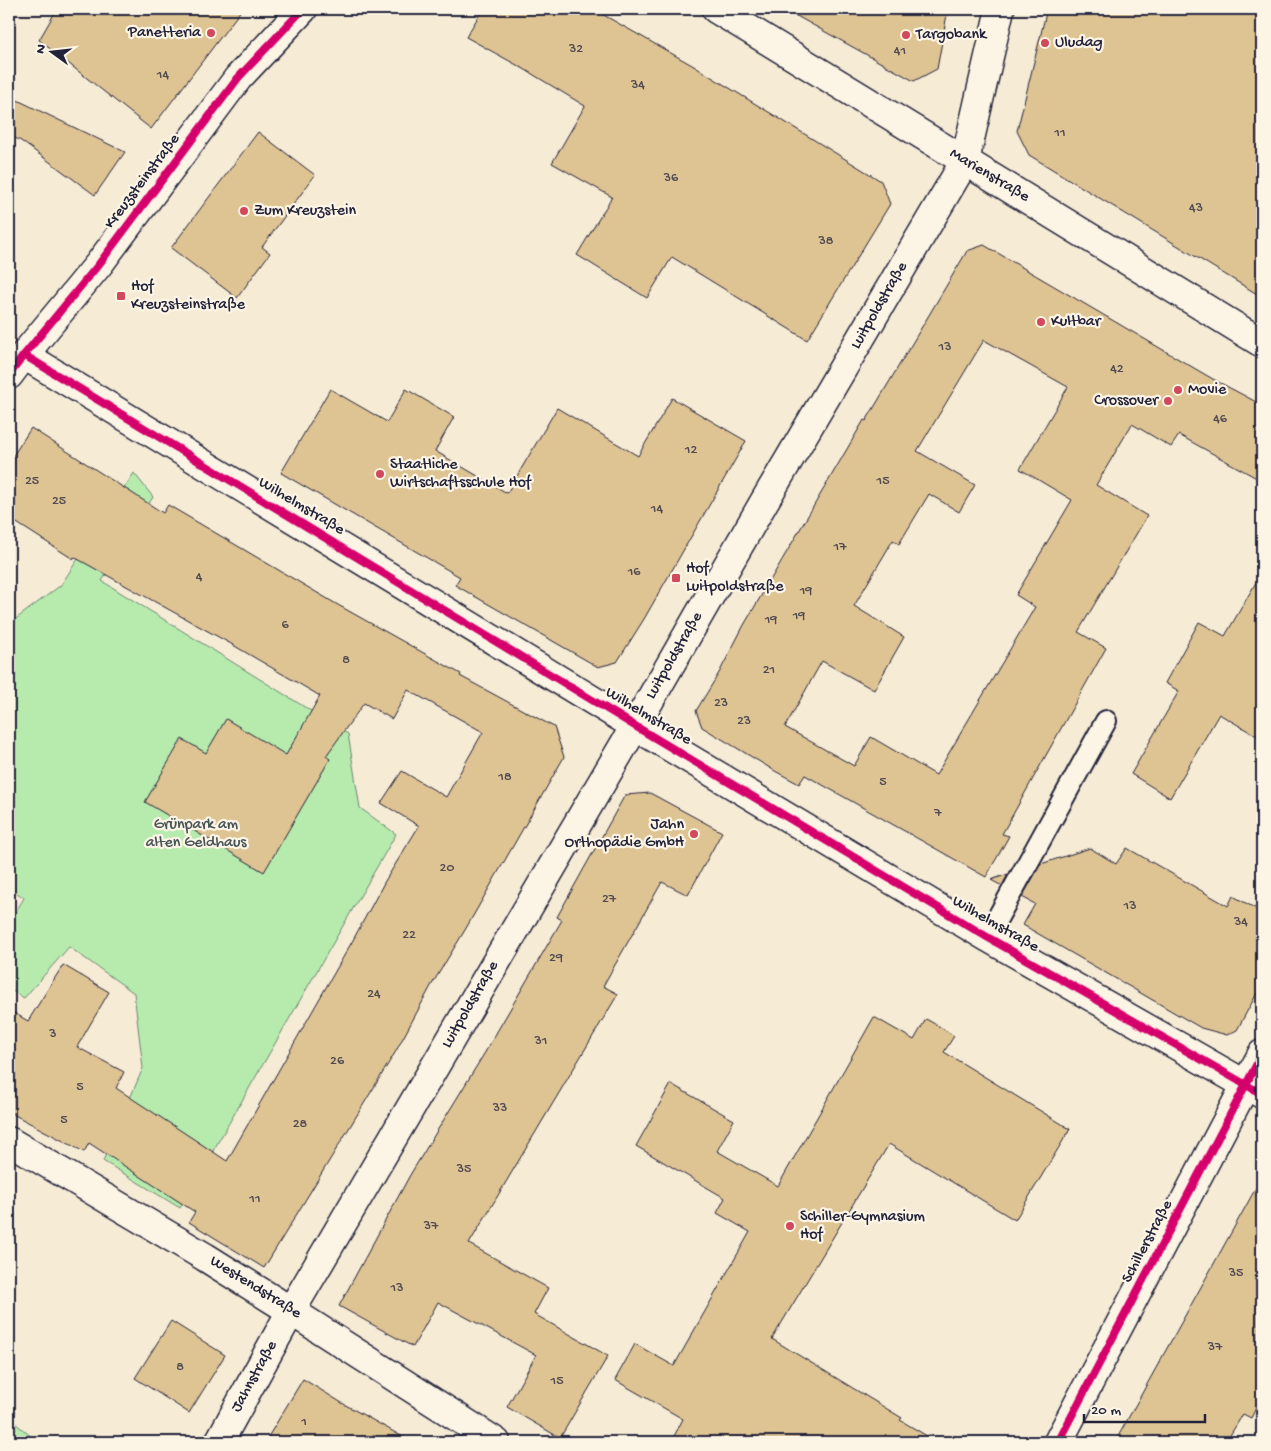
<svg xmlns="http://www.w3.org/2000/svg" width="1271" height="1451" viewBox="0 0 1271 1451" font-family="'Gochi Hand',sans-serif">
  <style>
    .green { fill: #b6ebad; stroke: #6c8674 }
    .building { fill: #dec393; stroke: #22223b; fill-rule: evenodd }
    .lines { fill: none; stroke-linecap: round; stroke-linejoin: round }
    .lane-casing { stroke: #22223b; stroke-width: 24 }
    .street-casing { stroke: #22223b; stroke-width: 31 }
    .secondary-casing { stroke: #22223b; stroke-width: 31 }
    .primary-casing { stroke: #22223b; stroke-width: 31 }
    .lane { stroke: #fcf5e5; stroke-width: 20 }
    .street { stroke: #fcf5e5; stroke-width: 28 }
    .secondary { stroke: #fcf5e5; stroke-width: 28 }
    .primary { stroke: #fcf5e5; stroke-width: 28 }
    .cycleway-casing { stroke: #fcf5e5; stroke-width: 11 }
    .cycleway { stroke: #d6006c; stroke-width: 8 }
    .poi-dot { fill: #d1495b; stroke: #fcf5e5; stroke-width: 2 }
    .labels { text-anchor: middle; dominant-baseline: central; stroke-width: 4.5; stroke-linejoin: round; paint-order: stroke }
    .number-label { font-size: 14px; fill: #514a51 }
    .poi-label { font-size: 16px; fill: #22223b; stroke: #fcf5e5; text-anchor: start }
    .street-label { font-size: 16px; fill: #22223b; stroke: #fcf5e5 }
    .park-label { font-size: 16px; fill: #475458; stroke: #fcf5e5 }
  </style>
  <rect width="100%" height="100%" fill="#f6ebd5"/>
  <filter id="ink" filterUnits="userSpaceOnUse"><feTurbulence type="fractalNoise" baseFrequency=".02" numOctaves="2"/><feDisplacementMap in="SourceGraphic" scale="10" xChannelSelector="R" yChannelSelector="G"/><feConvolveMatrix kernelMatrix="1 2 1 2 8 2 1 2 1" color-interpolation-filters="sRGB"/></filter>
  <g filter="url(#ink)">
    <path class="green" d="M134 473 153 497 102 581 348 734 360 808 396 834 180 1208 103 1161 143 1068 134 993 69 947 24 998 9 989V923L24 898 9 887V624L61 585Z
      M9 1418 38 1442H9Z"/>
    <path class="building" d="M57 9H242L151 129 39 40Z
      M483 9H593L692 65 881 181 890 204 807 340 672 257 647 298 577 255 612 197 552 163 585 106 524 69 466 37Z
      M784 9H948L937 69 914 81Z
      M1047 9H1262V297L1029 155 1017 131Z
      M9 96 125 152 95 195 21 141 9 135Z
      M258 132 315 175 262 247 270 253 237 298 171 248Z
      M984 245 1211 378 1262 405V481L1179 435 1171 447 1132 424 1096 485 1147 516 1078 632 1106 648 1002 834 1009 836 986 877 805 775 799 784 775 771 702 727 696 711 719 673 744 625 864 420 866 421 967 251ZM984 340 1068 387 1020 469 1072 500 1016 595 1035 607 936 775 871 737 854 766 785 727 822 661 874 690 904 637 854 606 893 540 899 544 929 494 959 512 975 485 917 451Z
      M330 389 387 422 406 389 454 417 435 451 507 493 557 408 638 456 672 398 746 441 644 619 617 662 598 667 455 585 460 577 281 473Z
      M31 428 163 513 168 505 338 605 461 674 460 676 554 727 564 757 465 930 431 986 396 1051 264 1268 189 1222 195 1212 89 1143 84 1152 9 1112V1010L28 1021 63 965 109 992 77 1047 124 1072 116 1088 227 1161 353 940 385 881 419 826 381 803 402 771 446 797 483 732 408 690 392 719 364 703 326 756 330 759 264 872 145 802 182 739 206 753 226 719 286 755 320 696 233 645 74 557 73 559 9 518V462Z
      M1262 572V739L1219 714 1170 798 1131 774 1179 691 1165 683 1199 622 1225 636Z
      M650 793 722 832 688 895 662 882 603 986 618 994 469 1244 548 1288 534 1314 608 1356 560 1438 507 1407 536 1355 438 1302 413 1347 339 1306 410 1175 484 1054 562 920 557 917 625 795Z
      M1090 848 1116 864 1127 848 1228 906 1233 896 1262 912V984L1237 1030 1227 1035 1201 1028 1023 925 1035 904 1022 897 1041 864Z
      M1008 874 1002 886 991 880Z
      M874 1017 914 1040 926 1019 940 1027 954 1036 944 1052 1070 1129 1015 1220 889 1144 772 1339 902 1418 900 1420 937 1442H671L683 1419 615 1380 635 1344 674 1366 750 1232 717 1213 725 1198 636 1146 671 1084 734 1120 717 1151 778 1186Z
      M1262 1177V1396L1251 1418 1243 1414 1226 1442H1115Z
      M171 1321 225 1355 189 1413 135 1378Z
      M303 1379 342 1403 412 1442H265Z"/>
    <g class="lines">
      <defs>
        <path id="lane" d="M987 937 1106 721"/>
        <path id="street" d="M24 355 635 726 987 937 1262 1094
          M291 1311 496 1442
          M1058 1442 1262 1054"/>
        <path id="secondary" d="M1000 9 965 161 1262 343
          M9 375 24 355 99 264 238 78 303 9"/>
        <path id="primary" d="M9 1141 205 1257 291 1311
          M219 1442 291 1311 635 726 764 502 965 161 716 9"/>
      </defs>
      <use href="#lane" class="lane-casing"/>
      <use href="#street" class="street-casing"/>
      <use href="#secondary" class="secondary-casing"/>
      <use href="#primary" class="primary-casing"/>
      <use href="#lane" class="lane"/>
      <use href="#street" class="street"/>
      <use href="#secondary" class="secondary"/>
      <use href="#primary" class="primary"/>
      <defs>
        <path id="cycleway" d="M24 355 635 726 987 937 1262 1094
          M9 375 24 355 99 264 238 78 303 9
          M1058 1442 1262 1054"/>
      </defs>
      <use href="#cycleway" class="cycleway-casing"/>
      <use href="#cycleway" class="cycleway"/>
    </g>
  </g>
  <g class="poi-dot">
    <circle cx="211" cy="33" r="5"/>
    <circle cx="906" cy="35" r="5"/>
    <circle cx="1045" cy="43" r="5"/>
    <circle cx="244" cy="211" r="5"/>
    <rect x="116" y="291" width="10" height="10" rx="2.5"/>
    <circle cx="1041" cy="322" r="5"/>
    <circle cx="1178" cy="390" r="5"/>
    <circle cx="1168" cy="401" r="5"/>
    <circle cx="380" cy="474" r="5"/>
    <rect x="671" y="573" width="10" height="10" rx="2.5"/>
    <circle cx="694" cy="834" r="5"/>
    <circle cx="790" cy="1226" r="5"/>
  </g>
  <g class="labels">
    <g class="number-label">
      <text x="576" y="49">32</text>
      <text x="900" y="51">41</text>
      <text x="163" y="75">14</text>
      <text x="638" y="85">34</text>
      <text x="1060" y="133">11</text>
      <text x="671" y="178">36</text>
      <text x="1196" y="208">43</text>
      <text x="826" y="241">38</text>
      <text x="945" y="347">13</text>
      <text x="1117" y="369">42</text>
      <text x="1220" y="419">46</text>
      <text x="691" y="450">12</text>
      <text x="32" y="481">25</text>
      <text x="883" y="481">15</text>
      <text x="59" y="501">25</text>
      <text x="657" y="509">14</text>
      <text x="840" y="547">17</text>
      <text x="634" y="572">16</text>
      <text x="199" y="577">4</text>
      <text x="806" y="591">19</text>
      <text x="799" y="616">19</text>
      <text x="771" y="620">19</text>
      <text x="285" y="625">6</text>
      <text x="346" y="660">8</text>
      <text x="769" y="670">21</text>
      <text x="721" y="703">23</text>
      <text x="744" y="721">23</text>
      <text x="505" y="777">18</text>
      <text x="883" y="782">5</text>
      <text x="938" y="813">7</text>
      <text x="447" y="868">20</text>
      <text x="609" y="899">27</text>
      <text x="1130" y="906">13</text>
      <text x="1241" y="922">34</text>
      <text x="409" y="935">22</text>
      <text x="556" y="958">29</text>
      <text x="374" y="994">24</text>
      <text x="53" y="1034">3</text>
      <text x="541" y="1041">31</text>
      <text x="337" y="1061">26</text>
      <text x="80" y="1087">5</text>
      <text x="500" y="1108">33</text>
      <text x="64" y="1120">5</text>
      <text x="300" y="1124">28</text>
      <text x="464" y="1169">35</text>
      <text x="255" y="1199">11</text>
      <text x="431" y="1226">37</text>
      <text x="1236" y="1273">35</text>
      <text x="397" y="1288">13</text>
      <text x="1215" y="1347">37</text>
      <text x="180" y="1367">8</text>
      <text x="557" y="1381">15</text>
      <text x="304" y="1422">1</text>
    </g>
    <g class="poi-label">
      <text x="201" y="33" text-anchor="end">Panetteria</text>
      <text x="916" y="35">Targobank</text>
      <text x="1055" y="43">Uludag</text>
      <text x="254" y="211">Zum Kreuzstein</text>
      <text x="131" y="287">Hof<tspan x="131" dy="18">Kreuzsteinstraße</tspan></text>
      <text x="1051" y="322">Kultbar</text>
      <text x="1188" y="390">Movie</text>
      <text x="1158" y="401" text-anchor="end">Crossover</text>
      <text x="390" y="465">Staatliche<tspan x="390" dy="18">Wirtschaftsschule Hof</tspan></text>
      <text x="686" y="569">Hof<tspan x="686" dy="18">Luitpoldstraße</tspan></text>
      <text x="684" y="825" text-anchor="end">Jahn<tspan x="684" dy="18">Orthopädie GmbH</tspan></text>
      <text x="800" y="1217">Schiller-Gymnasium<tspan x="800" dy="18">Hof</tspan></text>
    </g>
    <g class="street-label">
      <text transform="translate(989 176) rotate(31)">Marienstraße</text>
      <text transform="translate(143 182) rotate(-53)">Kreuzsteinstraße</text>
      <text transform="translate(880 306) rotate(-60)">Luitpoldstraße</text>
      <text transform="translate(301 507) rotate(31)">Wilhelmstraße</text>
      <text transform="translate(675 656) rotate(-60)">Luitpoldstraße</text>
      <text transform="translate(648 717) rotate(31)">Wilhelmstraße</text>
      <text transform="translate(995 925) rotate(30)">Wilhelmstraße</text>
      <text transform="translate(471 1005) rotate(-60)">Luitpoldstraße</text>
      <text transform="translate(1148 1242) rotate(-62)">Schillerstraße</text>
      <text transform="translate(255 1288) rotate(32)">Westendstraße</text>
      <text transform="translate(255 1377) rotate(-61)">Jahnstraße</text>
    </g>
    <g class="park-label">
      <text x="196" y="825">Grünpark am<tspan x="196" dy="18">alten Geldhaus</tspan></text>
    </g>
  </g>
  <rect width="1271" height="1451" fill="none" stroke="#fcf5e5" stroke-width="30"/>
  <rect x="15" y="15" width="1241" height="1421" fill="none" stroke="#22223b" stroke-width="2" filter="url(#ink)"/>
  <g transform="translate(52 52) rotate(285)" stroke="#fcf5e5" stroke-width="4" paint-order="stroke">
  <path d="M0-4L9 19L0 12L-9 19Z" fill="#22223b"/>
  <text y="-8" font-size="14" font-weight="bold" text-anchor="middle" fill="#22223b">N</text>
  </g>
  <path d="M1084 1414v8h121v-8" fill="none" stroke="#22223b" stroke-width="2.5"/>
  <text x="1091" y="1414" font-size="15" fill="#22223b" stroke="#fcf5e5" stroke-width="4" paint-order="stroke">20 m</text>
</svg>
